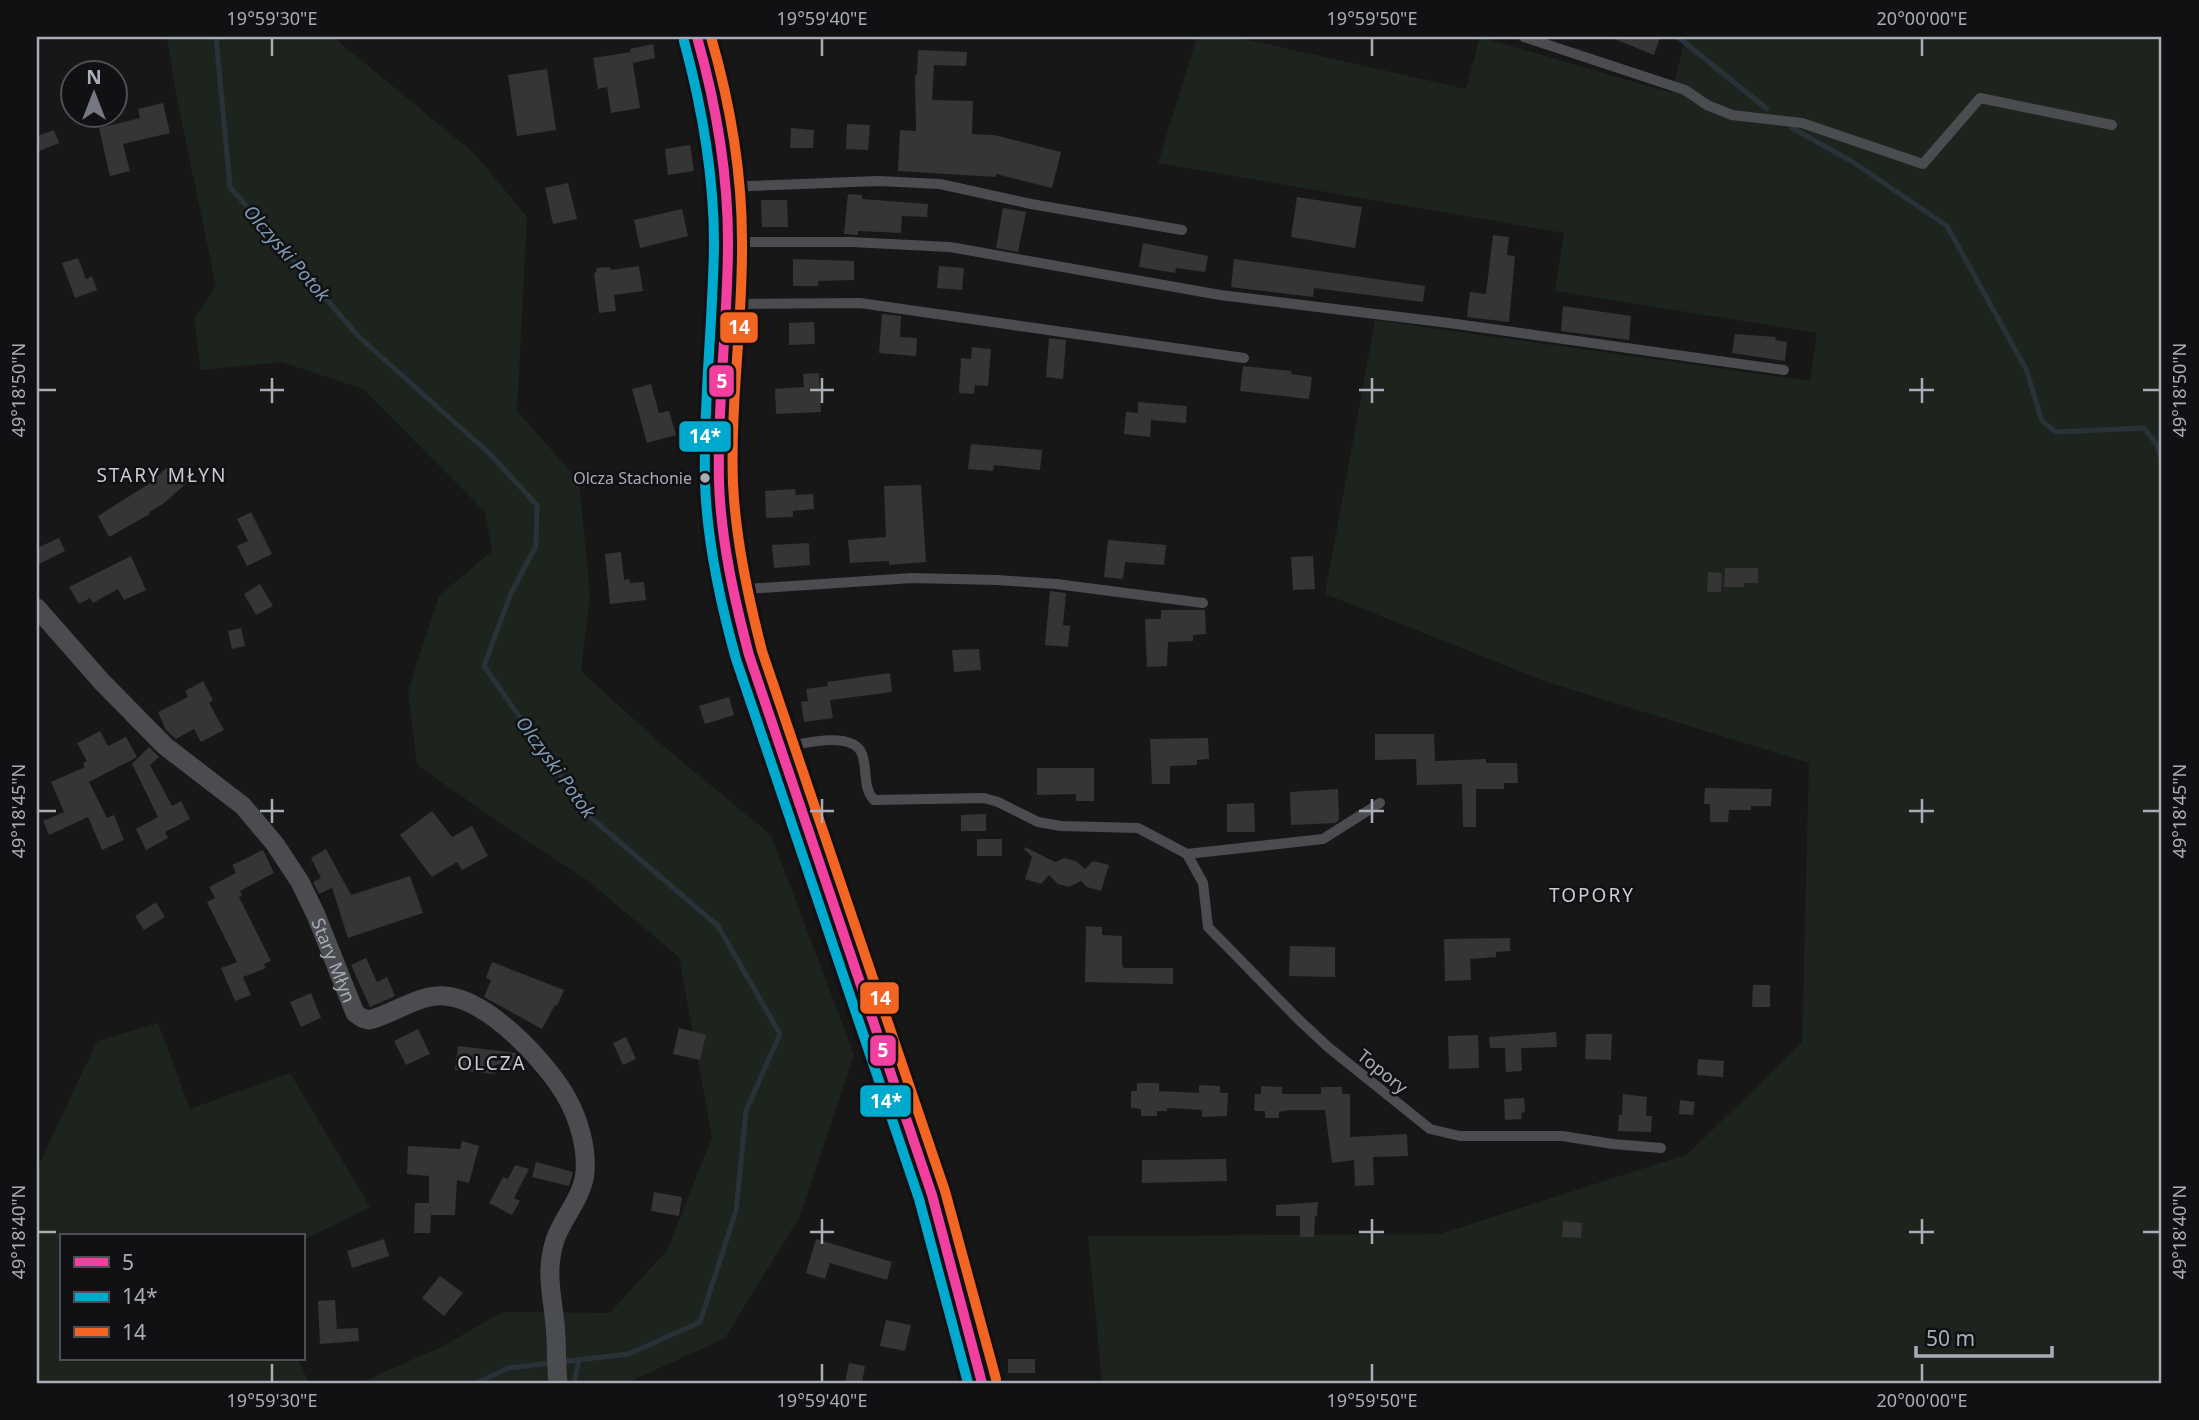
<svg xmlns="http://www.w3.org/2000/svg" width="2199" height="1420" viewBox="0 0 2199 1420" font-family="'Noto Sans',sans-serif">
  <style>
    .green { fill: #1d241e }
    .lines { fill: none; stroke-linecap: round; stroke-linejoin: round }
    .stream { stroke: #2a3239; stroke-width: 5 }
    .building { fill: #353536 }
    .service { stroke: #4b4c50; stroke-width: 10 }
    .minor { stroke: #4b4c50; stroke-width: 19 }
    .tertiary { stroke: #4b4c50; stroke-width: 24 }
    .bus-1-casing { stroke: #111113; stroke-width: 16 }
    .bus-2-casing { stroke: #111113; stroke-width: 16 }
    .bus-3-casing { stroke: #111113; stroke-width: 16 }
    .bus-1 { stroke: #f240a1; stroke-width: 10 }
    .bus-2 { stroke: #00a9ce; stroke-width: 10 }
    .bus-3 { stroke: #f26522; stroke-width: 10 }
    .ticks { fill: none; stroke: #a8adb8; stroke-width: 2.5 }
    .bus-dot { fill: #a8adb8; stroke: #111113; stroke-width: 2.5 }
    .labels { text-anchor: middle; dominant-baseline: central; stroke-width: 5; stroke-linejoin: round; paint-order: stroke }
    .bus-label { font-size: 16px; fill: #a8adb8; stroke: #111113; text-anchor: end }
    .street-label { font-size: 18px; fill: #a8adb8; stroke: #111113 }
    .water-label { font-size: 19px; font-style: italic; fill: #7f9bb3; stroke: #111113 }
    .neighbourhood-label { font-size: 19px; letter-spacing: 2px; fill: #c9ccd4; stroke: #111113 }
    .line-badge { stroke: #111113; stroke-width: 2.5 }
    .badge-label { font-size: 19px; text-anchor: middle; font-weight: bold; fill: #fff }
    .neatline { fill: none; stroke: #a8adb8; stroke-width: 2.5 }
    .ticks-label { font-size: 18px; text-anchor: middle; fill: #a8adb8 }
  </style>
  <rect width="100%" height="100%" fill="#171717"/>
  <path class="green" d="M167 37H333L475 154 527 217 517 411 579 481 590 595 581 671 662 745 771 835 854 1055 800 1216 725 1338 627 1383H360L443 1346 503 1312 610 1313 668 1249 712 1137 679 957 587 880 500 823 417 765 408 691 439 596 492 551 485 512 363 389 282 362 201 370 194 319 216 286 177 99Z
    M1197 37H1236L1466 89 1480 37 1672 93 1685 37H2162V1383H1102L1088 1236 1440 1234 1688 1154 1802 1042 1809 763 1547 682 1325 594 1375 320 1810 381 1817 333 1555 291 1564 233 1158 163Z
    M158 1023 190 1109 290 1073 370 1207 303 1240V1236H61V1359H298L309 1383H37V1169L97 1041Z"/>
  <g class="lines">
    <path class="stream" d="M216 37 230 187 358 336 490 454 537 505 536 546 511 593 484 666 588 815 718 926 780 1034 746 1111 736 1211 700 1322 629 1354 508 1368 477 1383
      M1678 37 1767 109
      M1792 128 1853 162 1947 226 2026 369 2042 421 2056 432 2144 428 2157 445 2162 460
      M574 1383 579 1360"/>
  </g>
  <path class="building" d="M1610 37H1660L1654 55Z
    M653 44 655 58 633 63 630 49Z
    M918 50 967 52 966 66 934 65 932 100 973 101 972 134 994 135 1061 152 1052 188 996 174V177L898 171 900 130 916 131 915 75H917Z
    M631 52 640 108 611 113 607 87 598 89 593 58Z
    M547 69 556 130 517 136 508 75Z
    M163 103 170 133 123 144 130 171 110 176 99 128 140 118 138 109Z
    M847 124 870 125 868 150 846 149Z
    M791 128 814 130 813 148H790Z
    M54 130 59 143 37 152V136Z
    M690 145 694 171 668 175 665 149Z
    M568 183 577 219 553 224 545 188Z
    M848 194 862 195V199L928 204 927 217 902 216 901 233 858 231V235L844 234Z
    M1297 197 1362 207 1355 248 1291 237Z
    M761 200H787L788 227H762Z
    M1003 208 1026 212 1018 252 996 248Z
    M682 209 688 236 640 248 634 220Z
    M1493 235 1509 237 1507 255 1515 256 1509 322 1467 317 1470 292 1486 294Z
    M1143 243 1208 256 1205 272 1176 268 1175 273 1139 267Z
    M78 258 86 279 92 276 97 290 75 298 62 263Z
    M793 259 854 261V280L818 281V286H793Z
    M1234 259 1425 286 1423 302 1314 288 1313 297 1231 287Z
    M639 266 643 291 614 295 616 311 599 313 594 273 597 272 596 268 610 267 611 270Z
    M939 266 964 268 962 290 937 288Z
    M1563 306 1631 316 1629 340 1561 331Z
    M882 314 901 316 900 337 917 338 916 356 879 353Z
    M814 322 815 344 789 345V323Z
    M1735 334 1776 337 1775 340 1787 342 1785 361 1732 353Z
    M1049 338 1066 340 1063 379 1046 377Z
    M972 347 991 349 988 386 975 385 974 394 959 393 961 358 971 359Z
    M1243 366 1292 371 1291 374 1312 377 1309 399 1240 391Z
    M819 373 821 412 776 414 775 389 804 387 803 374Z
    M651 384 659 413 669 411 676 435 647 443 632 389Z
    M1138 402 1187 406 1186 423 1151 420 1150 437 1124 434 1126 412 1138 413Z
    M971 444 1042 450 1040 470 994 465 993 471 968 469Z
    M170 465 177 472 181 469 190 480 163 504 149 512 150 514 109 537 98 516 147 485Z
    M921 485 926 562 889 565V561L850 563 848 540 886 537 884 486Z
    M795 489 796 495 813 494 814 509 793 511V517L766 518 765 491Z
    M251 512 272 554 247 566 237 546 248 541 237 519Z
    M59 538 65 551 37 565V548Z
    M1108 540 1166 545 1164 565 1125 562 1123 579 1104 577Z
    M809 543 810 565 774 568 772 545Z
    M621 552 624 580 629 579 630 583 644 582 646 600 610 604 605 554Z
    M131 556 146 590 124 600 118 589 93 603 90 598 79 604 69 587Z
    M1313 556 1315 589 1293 590 1291 557Z
    M1725 568H1758V583H1744V587H1724Z
    M1708 572 1722 573 1721 592H1707Z
    M260 584 273 606 256 615 244 594Z
    M1050 591 1066 593 1063 625 1070 626 1068 647 1045 645Z
    M1161 610H1205L1206 634 1193 635V641L1168 642 1167 666 1147 667 1145 619H1161Z
    M241 628 245 646 232 649 228 631Z
    M979 649 981 670 954 672 952 650Z
    M890 673 892 692 830 700 833 718 804 722 801 702 808 701 806 689 828 686 827 682Z
    M203 681 213 700 209 703 224 730 201 742 194 729 176 739 166 730 158 712 188 697 185 691Z
    M729 697 734 715 705 724 699 706Z
    M100 731 108 746 126 737 137 757 89 782 107 818 114 815 124 840 102 850 88 817 49 835 43 821 64 812 51 782 85 767 83 763 87 761 77 743Z
    M1375 734H1434L1435 761 1486 759V763H1517L1518 783H1504V789H1476V827H1463L1462 784 1417 785 1416 759 1375 760Z
    M1208 738 1209 759 1197 760V765L1170 766V784H1152L1150 739Z
    M149 747 159 757 150 765 172 806 181 801 190 819 165 832 168 838 146 850 136 829 158 817 132 764Z
    M1037 768H1094V801H1076V794L1037 795Z
    M1705 788 1772 789 1771 806H1751V810H1729L1728 822H1710V804H1704Z
    M1338 789 1339 820 1335 823 1291 825 1290 792Z
    M1254 803 1255 832H1227V804Z
    M432 811 452 837 472 826 488 856 462 870 457 862 432 877 400 835Z
    M986 814V831H961V815Z
    M977 839H1002V856H977Z
    M1025 847 1055 862 1064 858 1076 861 1085 869 1093 861 1109 865 1101 891 1087 887 1081 881 1069 887 1058 884 1049 875 1041 884 1025 879 1032 857 1024 849Z
    M326 849 351 895 410 876 423 913 348 938 332 888 319 894 313 882 321 878 311 858Z
    M263 850 274 873 240 891 242 895 239 897 271 961 264 964 266 968 243 977 251 995 235 1001 221 968 237 962 207 902 215 898 209 887 236 873 232 865Z
    M156 902 165 917 144 930 135 916Z
    M1086 926 1102 927V935L1122 936V965L1124 968H1173V984L1085 982Z
    M1510 938V951L1496 952V957L1470 959 1471 980 1445 981 1444 939Z
    M1290 946 1335 947V977L1289 976Z
    M366 958 377 982 387 977 395 996 370 1007 351 965Z
    M492 962 564 990 557 1006 555 1005 542 1029 484 997 491 980 486 978Z
    M1753 985H1770V1007H1752Z
    M311 993 321 1018 301 1027 290 1002Z
    M679 1028 706 1035 700 1060 673 1054Z
    M418 1029 430 1054 406 1065 394 1041Z
    M1556 1032 1557 1047 1521 1048 1522 1071 1506 1072 1505 1048H1490L1489 1037Z
    M1586 1034H1612L1611 1060 1585 1059Z
    M1478 1035 1479 1068 1449 1069 1448 1036Z
    M626 1037 636 1059 623 1065 613 1043Z
    M458 1046 516 1053 528 1068 497 1064 495 1074 455 1070Z
    M1698 1059 1724 1061 1723 1077 1697 1075Z
    M1137 1083H1159V1091L1199 1093V1085L1220 1086V1093H1228L1227 1116 1202 1117V1110L1167 1108V1111H1157V1116H1141V1109L1131 1108V1091H1137Z
    M1261 1086 1282 1087V1094H1321V1087H1342V1094H1350V1137L1407 1134 1408 1156 1373 1157 1374 1185 1355 1186 1354 1160 1332 1163 1325 1110H1289L1279 1112V1118H1265V1111H1254L1255 1094H1261Z
    M1623 1094 1647 1097 1646 1116H1652L1651 1132 1618 1131 1619 1115H1622Z
    M1524 1098 1525 1112 1521 1113 1522 1119 1505 1120 1504 1099Z
    M1680 1100 1695 1102 1693 1115 1679 1114Z
    M462 1141 479 1146 469 1183 457 1180 455 1215H431L430 1233H414L415 1203H429V1176L407 1174 408 1146 460 1149Z
    M1226 1159 1227 1181 1142 1183V1160Z
    M536 1162 573 1172 569 1186 532 1177Z
    M515 1165 529 1169 514 1198 520 1201 512 1215 489 1203 503 1177 508 1179Z
    M654 1192 682 1197 679 1216 651 1211Z
    M1318 1202 1317 1216H1315L1314 1237H1300V1216H1276V1205Z
    M1563 1221 1582 1223 1581 1238 1562 1237Z
    M384 1239 389 1256 352 1268 347 1251Z
    M816 1239 892 1262 887 1280 830 1263 825 1279 806 1273Z
    M440 1276 463 1293 444 1316 422 1298Z
    M335 1300 337 1329 358 1328 359 1341 320 1344 318 1301Z
    M886 1320 911 1325 905 1351 880 1346Z
    M1008 1359H1035V1373H1008Z
    M849 1363 865 1366 862 1383H845Z"/>
  <g class="lines">
    <path class="service" d="M1524 37 1685 90 1707 105 1732 115 1802 123 1923 164 1980 98 2112 125
      M726 187 878 181 940 184 1031 204 1182 230
      M729 242H851L950 247 1220 295 1449 323 1784 370
      M727 304 860 303 1244 358
      M734 593 746 589 912 578 997 580 1056 584 1203 603
      M781 750C799 743 853 730 862 754 868 770 862 787 874 800L984 798 998 802 1038 822 1061 826 1138 828 1187 854 1203 883 1208 927 1296 1017 1328 1047 1430 1129 1460 1136H1562L1613 1144 1661 1148
      M1187 854 1323 839 1380 803"/>
    <path class="minor" id="s1" d="M37 608 102 682 165 746 243 806 275 844 300 882 316 915 355 1013 362 1018 369 1020C394 1014 418 994 445 996 488 999 548 1063 568 1100 579 1120 587 1149 585 1172 583 1197 563 1217 555 1240 545 1272 552 1293 555 1324 557 1344 556 1364 558 1383"/>
    <path class="tertiary" d="M697 37C717 103 728 172 728 242 728 322 717 401 719 482 721 540 733 598 749 655L932 1195 982 1383"/>
    <defs>
      <path id="bus-1" d="M697 37C716 104 728 172 728 242 728 322 717 402 719 482 721 541 734 598 749 655L932 1195 982 1383"/>
      <path id="bus-2" d="M684 41C702 107 714 175 714 244 713 324 703 403 705 482 707 543 720 602 736 659L919 1199 968 1383"/>
      <path id="bus-3" d="M711 37C730 103 742 171 742 241 743 322 730 403 733 484 736 541 748 596 762 651L945 1191 996 1379"/>
    </defs>
    <use href="#bus-1" class="bus-1-casing"/>
    <use href="#bus-2" class="bus-2-casing"/>
    <use href="#bus-3" class="bus-3-casing"/>
    <use href="#bus-1" class="bus-1"/>
    <use href="#bus-2" class="bus-2"/>
    <use href="#bus-3" class="bus-3"/>
  </g>
  <path class="ticks" d="M272 38V56M822 38V56M1372 38V56M1922 38V56M272 378V403M822 378V403M1372 378V403M1922 378V403M38 390H56M260 390H284M810 390H834M1359 390H1384M1909 390H1934M2143 390H2160M272 799V823M822 799V823M1372 799V823M1922 799V823M38 811H56M260 811H284M810 811H834M1359 811H1384M1909 811H1934M2143 811H2160M822 1219V1244M1372 1219V1244M1922 1219V1244M38 1232H56M810 1232H834M1359 1232H1384M1909 1232H1934M2143 1232H2160M272 1364V1382M822 1364V1382M1372 1364V1382M1922 1364V1382"/>
  <circle class="bus-dot" cx="705" cy="478" r="6"/>
  <g class="labels">
    <g class="bus-label">
      <text x="692" y="478">Olcza Stachonie</text>
    </g>
    <g class="street-label">
      <text stroke="none"><textPath href="#s1" startOffset="467">Stary Młyn</textPath></text>
      <text transform="translate(1383 1071) rotate(39)">Topory</text>
    </g>
    <g class="water-label">
      <text transform="translate(287 253) rotate(49)">Olczyski Potok</text>
      <text transform="translate(556 767) rotate(54)">Olczyski Potok</text>
    </g>
    <g class="neighbourhood-label">
      <text x="162" y="475">STARY MŁYN</text>
      <text x="1592" y="895">TOPORY</text>
      <text x="492" y="1063">OLCZA</text>
    </g>
  </g>
  <g class="line-badge">
    <rect x="719" y="311" width="40" height="33" rx="7" fill="#f26522"/>
    <rect x="708" y="364" width="27" height="34" rx="7" fill="#f240a1"/>
    <rect x="678" y="420" width="54" height="33" rx="7" fill="#00a9ce"/>
    <rect x="859" y="981" width="41" height="34" rx="7" fill="#f26522"/>
    <rect x="869" y="1034" width="28" height="33" rx="7" fill="#f240a1"/>
    <rect x="859" y="1084" width="53" height="34" rx="7" fill="#00a9ce"/>
  </g>
  <g class="badge-label">
    <text x="739" y="334">14</text>
    <text x="722" y="388">5</text>
    <text x="705" y="443">14*</text>
    <text x="880" y="1005">14</text>
    <text x="883" y="1057">5</text>
    <text x="886" y="1108">14*</text>
  </g>
  <rect width="2199" height="1420" fill="none" stroke="#111113" stroke-width="77"/>
  <rect x="60" y="1234" width="245" height="126" fill="#111113" stroke="#4d4f55" stroke-width="2"/>
  <rect x="74" y="1257" width="35" height="10" fill="#f240a1" stroke="#4d4f55" stroke-width="2"/>
  <text x="122" y="1270" font-size="21" fill="#a8adb8">5</text>
  <rect x="74" y="1292" width="35" height="10" fill="#00a9ce" stroke="#4d4f55" stroke-width="2"/>
  <text x="122" y="1304" font-size="21" fill="#a8adb8">14*</text>
  <rect x="74" y="1327" width="35" height="10" fill="#f26522" stroke="#4d4f55" stroke-width="2"/>
  <text x="122" y="1340" font-size="21" fill="#a8adb8">14</text>
  <g transform="translate(94 94)"><circle r="33" fill="#111113" stroke="#4d4f55" stroke-width="2"/>
  <path d="M0-5L12 26L0 18L-12 26Z" fill="#757880"/>
  <text y="-10" font-size="19" font-weight="bold" text-anchor="middle" fill="#a8adb8">N</text>
  </g>
  <path d="M1916 1346v10h136v-10" fill="none" stroke="#a8adb8" stroke-width="3.5"/>
  <text x="1926" y="1346" font-size="21" fill="#a8adb8" stroke="#111113" stroke-width="5" paint-order="stroke">50 m</text>
  <rect x="38" y="38" width="2122" height="1344" class="neatline"/>
  <g class="ticks-label">
    <text x="272" y="25">19°59'30"E</text>
    <text x="822" y="25">19°59'40"E</text>
    <text x="1372" y="25">19°59'50"E</text>
    <text x="1922" y="25">20°00'00"E</text>
    <text transform="translate(19 390) rotate(-90)" y="6">49°18'50"N</text>
    <text transform="translate(2180 390) rotate(-90)" y="6">49°18'50"N</text>
    <text transform="translate(19 811) rotate(-90)" y="6">49°18'45"N</text>
    <text transform="translate(2180 811) rotate(-90)" y="6">49°18'45"N</text>
    <text transform="translate(19 1232) rotate(-90)" y="6">49°18'40"N</text>
    <text transform="translate(2180 1232) rotate(-90)" y="6">49°18'40"N</text>
    <text x="272" y="1407">19°59'30"E</text>
    <text x="822" y="1407">19°59'40"E</text>
    <text x="1372" y="1407">19°59'50"E</text>
    <text x="1922" y="1407">20°00'00"E</text>
  </g>
</svg>
